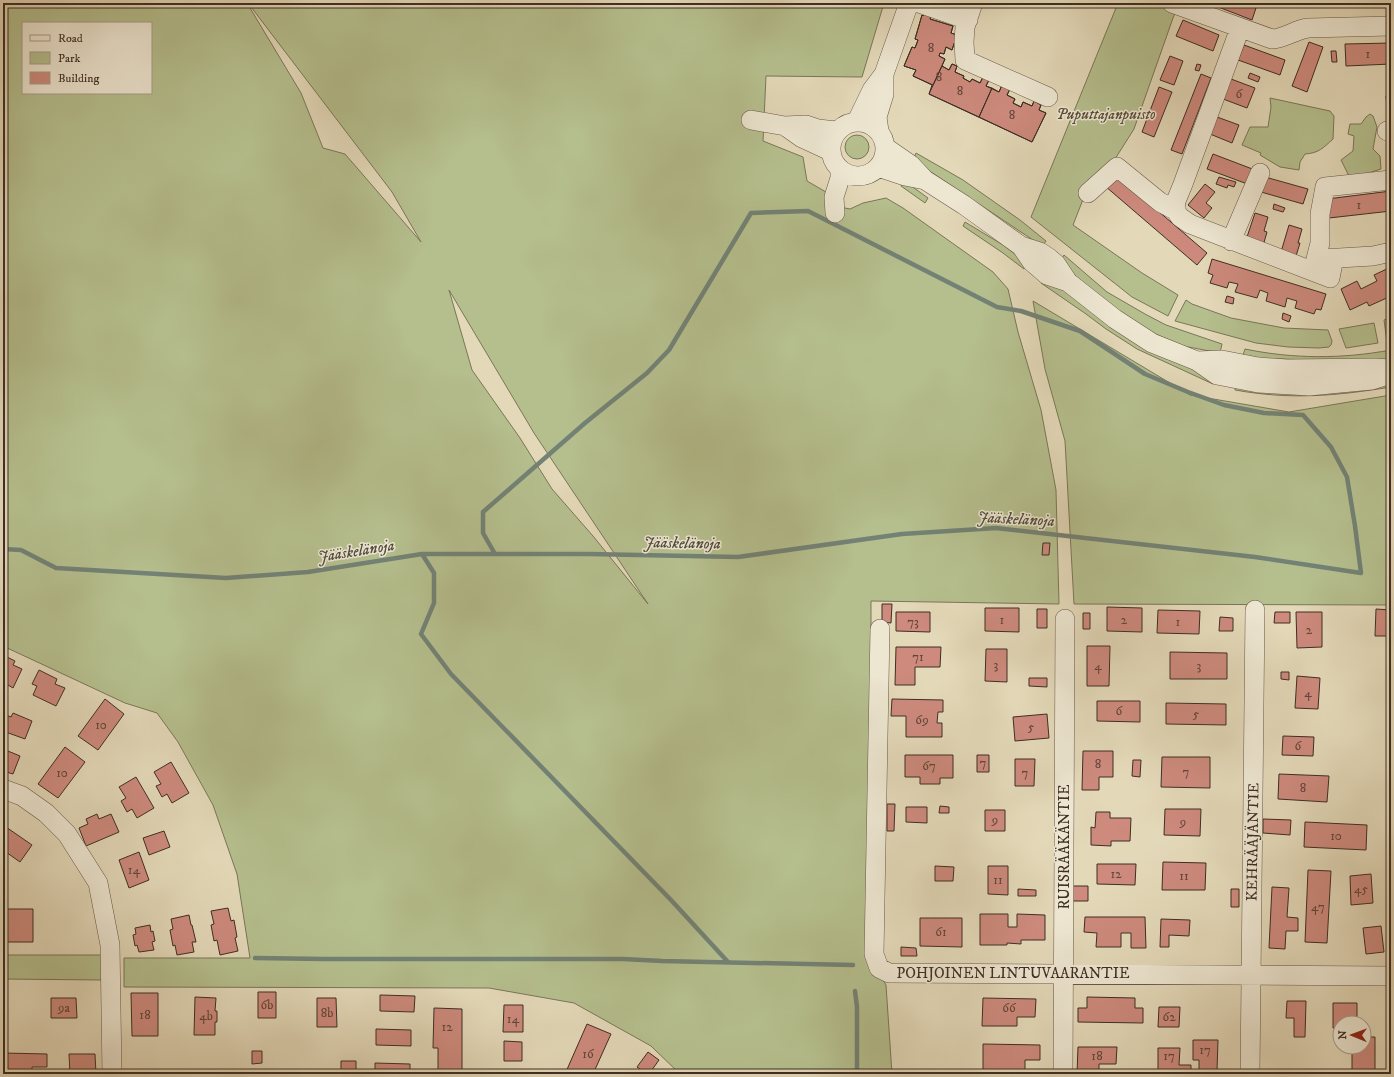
<svg xmlns="http://www.w3.org/2000/svg" width="1394" height="1077" viewBox="0 0 1394 1077" font-family="'IM FELL DW Pica',serif">
  <style>
    .green { fill: #b5be8d; stroke: #7a7658; fill-rule: evenodd }
    .lines { fill: none; stroke-linecap: round; stroke-linejoin: round }
    .stream { stroke: #738275; stroke-width: 4.5 }
    .building { fill: #cd8a7d; stroke: #3f2e24 }
    .minor-casing { stroke: #685849; stroke-width: 20 }
    .minor { stroke: #ede6d1; stroke-width: 19 }
    .labels { text-anchor: middle; dominant-baseline: central; stroke-width: 3; stroke-linejoin: round; paint-order: stroke }
    .number-label { font-size: 13px; fill: #62453a }
    .park-label { font-size: 15px; font-style: italic; fill: #574b39; stroke: #ede6d1 }
    .street-label { font-size: 15px; fill: #3f2e24; stroke: #ede6d1 }
    .water-label { font-size: 16px; font-style: italic; fill: #504a3f; stroke: #ede6d1 }
  </style>
  <rect width="100%" height="100%" fill="#e3d8b8"/>
  <filter id="stains"><feTurbulence type="fractalNoise" baseFrequency=".005" numOctaves="4"/><feColorMatrix values="0 0 0 0 .2 0 0 0 0 .09 0 0 0 0 .02 0 0 0 .5 -.17"/></filter>
  <radialGradient id="worn" r=".72"><stop offset=".6" stop-color="#630" stop-opacity="0"/><stop offset="1" stop-color="#630" stop-opacity=".3"/></radialGradient>
  <path class="green" d="M3 3H247L301 93 323 148 345 154 421 242 392 192 248 3H884L862 77 766 76 763 141 803 157 807 181 826 192 830 205 850 209 863 203 886 198 903 208 993 272 1008 289 1018 332 1041 410 1056 490 1059 604 871 601V759L866 950 886 985 892 1074H680L651 1046 574 1003 489 988 124 987V958H250L237 874 213 805 178 742 157 713 125 703 3 646ZM23 23H151V93H23ZM449 290 534 433 648 604 593 536 552 489 520 438 472 370Z
    M1118 3H1179L1173 18 1134 129 1115 159 1089 184 1073 225 1142 273 1178 295 1168 316 1132 297 1031 217Z
    M1270 98 1330 111 1334 116 1333 139C1323 148 1319 153 1305 154L1300 162 1299 170 1280 167 1260 155 1261 153 1242 145 1250 127H1268L1271 107Z
    M1370 114 1373 116 1377 127 1373 149 1380 156 1381 169 1365 174 1349 176 1341 160 1353 151 1354 136 1348 134 1350 124H1361L1366 117Z
    M845 147a12 12 0 1 1 24 0a12 12 0 1 1-24 0Z
    M916 153 963 180 1020 220 1046 241 1042 246 913 160Z
    M903 180 928 198 925 203 901 186Z
    M965 222 1003 245 1028 264 1024 269 1003 253 963 226Z
    M1064 255 1107 292 1145 314 1166 325 1222 344 1220 353 1183 346 1151 332 1098 297 1060 261Z
    M1045 278 1214 378 1213 384 1137 349 1106 329 1086 314 1041 283Z
    M1186 300 1192 304 1231 318 1284 328 1328 330 1332 341 1331 345 1329 347 1319 348 1288 347 1256 343 1175 321Z
    M1033 301 1190 395 1289 412 1391 395V605L1074 604 1065 441 1045 369Z
    M1391 317V341L1387 342 1384 320Z
    M1374 323 1378 343 1346 348 1339 329Z
    M1245 349C1293 359 1342 359 1391 350V362L1242 358Z
    M1391 380V387C1335 396 1291 400 1235 390L1236 384Z
    M3 955H101L102 980 3 979Z"/>
  <g class="lines">
    <path class="stream" d="M3 549 21 550 56 568 226 578 308 572 422 554H589L738 557 902 534 996 528 1255 557 1361 573 1355 526 1347 477 1331 447 1303 415 1264 413 1224 405 1188 392 1145 374 1080 331 1021 311 997 307 808 211 751 213 669 350 647 373 585 423 483 512V533L495 554
      M422 554 434 573V603L421 634 451 674 671 900 728 962
      M255 958 323 959H623L662 961 853 965
      M855 991 857 1007V1074"/>
  </g>
  <path class="building" d="M1208 3H1243L1256 8 1252 20Z
    M926 10 932 13 930 19 953 26 951 33 957 35 952 50 946 47 944 54 940 53 939 56 945 59 942 66 949 70 952 64 957 66 955 72 964 76 963 78 970 82 972 79 980 83 983 77 989 80 986 86 999 92 1002 85 1010 89 1007 95 1015 99 1013 103 1021 107 1023 102 1032 106 1034 101 1041 105 1039 110 1046 113 1032 142 929 94 932 85 913 76 916 70 904 66 912 47 915 48 918 40 915 39 922 15 923 16Z
    M926 10 932 13 930 19 953 26 951 33 957 35 952 50 946 47 944 54 940 53 939 56 945 59 933 85 913 76 916 70 904 66 912 47 915 48 918 40 915 39 922 15 923 16Z
    M1183 20 1219 35 1213 51 1176 36Z
    M1309 42 1323 47 1307 92 1292 86Z
    M1391 43V64L1346 66 1345 44Z
    M1244 45 1285 60 1280 75 1238 60Z
    M1331 51H1336L1337 62H1332Z
    M1170 56 1183 61 1174 85 1160 80Z
    M952 64 957 66 955 72 964 76 963 78 970 82 972 79 980 83 983 77 989 80 986 86 992 88 979 117 929 94 942 66 949 70Z
    M1197 64 1201 65 1199 71 1195 70Z
    M1250 73 1260 77 1258 82 1248 78Z
    M1201 74 1211 78 1182 154 1171 150Z
    M1231 79 1255 88 1247 108 1223 99Z
    M1002 85 1010 89 1007 95 1015 99 1013 103 1021 107 1023 102 1032 106 1034 101 1041 105 1039 110 1046 113 1032 142 979 117 992 88 999 92Z
    M1159 87 1172 92 1154 137 1142 132Z
    M1391 95V118H1388L1386 96Z
    M1217 117 1239 125 1232 143 1210 134Z
    M1213 154 1255 170 1250 185 1207 169Z
    M1115 174 1207 253 1197 265 1105 186Z
    M1219 177 1236 182 1234 187 1228 185 1227 188 1216 184Z
    M1265 177 1308 189 1303 204 1261 192Z
    M1205 184 1215 192 1206 203 1212 208 1204 218 1188 205Z
    M1391 191V211L1329 218 1327 199Z
    M1274 204 1285 208 1283 212 1273 209Z
    M1255 213 1268 217 1264 231 1267 232 1263 246 1246 240Z
    M1289 225 1302 229 1298 243H1300L1296 256 1281 252Z
    M1212 259 1326 294 1321 310 1316 309 1314 314 1295 308 1297 301 1287 298 1285 307 1266 301 1268 293 1260 290 1257 298 1235 292 1238 284 1229 282 1227 288 1210 283 1213 275 1208 273Z
    M1391 267V292L1387 294 1389 297 1369 306 1367 302 1350 310 1341 289 1357 281 1361 289 1377 281 1374 275Z
    M1227 296 1234 298 1233 304 1225 302Z
    M1283 313 1291 316 1289 322 1282 319Z
    M1043 543H1050L1049 555H1042Z
    M882 604H892L891 623 882 622Z
    M1107 607 1142 608V632L1107 631Z
    M985 608H1019V632L985 631Z
    M1037 609H1047V628H1037Z
    M1376 609 1391 610V636H1375Z
    M1158 610 1200 611 1199 634 1157 633Z
    M896 612H930V632L896 631Z
    M1275 612H1290V623H1274Z
    M1296 612H1322V647L1297 648Z
    M1083 613H1090V629H1083Z
    M1220 617 1233 618V631H1219Z
    M1087 646H1110L1109 686H1087Z
    M896 647H941L940 667H915V685H895Z
    M986 649H1007V682L985 681Z
    M1170 652 1227 653V679H1170Z
    M3 655 15 661 13 665 22 669 13 688 3 682Z
    M39 670 57 679 55 684 65 688 56 706 33 695 37 686 32 684Z
    M1281 672H1289V680L1281 679Z
    M1297 676 1320 678 1318 709 1295 708Z
    M1029 678H1047V687L1029 686Z
    M1388 697H1391V718H1388Z
    M105 699 124 714 98 750 78 736Z
    M892 699 943 700V712H938L937 723H942V737H906V716H891Z
    M1097 701H1140V722L1097 721Z
    M1166 703 1226 704V725L1166 724Z
    M13 713 32 721 25 739 3 731V714L11 717Z
    M1047 714 1049 738 1015 741 1013 717Z
    M1283 736 1314 737 1313 756 1282 755Z
    M65 747 85 762 58 798 38 784Z
    M3 749 20 756 13 774 3 771Z
    M1083 751H1113V777H1099V790H1082Z
    M905 755H953V778H940V784H920V777H905Z
    M977 755H989V772H977Z
    M1162 757H1210V788L1161 787Z
    M1015 759H1035L1034 786H1015Z
    M1133 760H1141L1140 777 1132 776Z
    M171 762 189 793 172 803 167 794 162 797 156 786 161 784 154 772Z
    M1279 774 1329 776 1327 802 1278 799Z
    M136 777 154 808 137 818 132 809 127 812 121 801 126 798 119 787Z
    M887 804H895L894 831H887Z
    M940 806 949 807V813H939Z
    M906 807H927V823L906 822Z
    M1165 809H1201L1200 836 1164 835Z
    M985 810H1005V831H985Z
    M1096 812H1110V818H1131L1130 841H1111V846L1091 845V827L1095 828Z
    M97 814 99 819 111 814 119 832 86 846 79 828 88 824 86 819Z
    M1263 819 1291 820 1290 835 1263 833Z
    M1305 822 1367 825 1366 850 1304 847Z
    M6 827 32 845 20 862 3 850V832Z
    M164 831 170 847 149 855 143 838Z
    M139 852 149 880 129 888 119 860Z
    M1163 862 1206 863 1205 890H1162Z
    M1097 864H1136L1135 885 1097 884Z
    M935 866 954 867 953 881H935Z
    M988 866H1008V895L988 894Z
    M1308 870 1331 871 1327 943 1305 942Z
    M1371 874 1373 903 1351 905 1350 876Z
    M1071 886H1088V901H1071Z
    M1272 887 1289 888 1287 917 1298 918V931H1286L1285 949 1269 948Z
    M1018 889 1036 890V896H1018Z
    M1231 889H1239V907H1231Z
    M228 908 231 921 234 920 237 937 235 938 238 951 220 955 217 940 214 941 211 925 214 924 211 911Z
    M5 909H33V942H5Z
    M980 914H1008V927H1017V914L1045 915V940H1021V944L1007 943V945H980Z
    M189 915 191 925H192L196 942H192L194 952 177 955 175 945 173 946 170 930 173 929 171 919Z
    M1085 917H1145L1146 948H1131V933H1121V947H1096L1097 933 1084 932Z
    M920 918H962V947L920 946Z
    M1161 919 1190 920 1189 936 1169 935V947H1160Z
    M150 925 151 932 153 931 155 941 152 942 154 950 139 952 137 945 135 946 133 935 136 934 135 928Z
    M1381 926 1384 952 1366 954 1363 928Z
    M901 947 916 948 917 956H901Z
    M258 992H276V1018H258Z
    M131 993H158V1036H132Z
    M380 995 415 996 414 1012 380 1011Z
    M195 997 216 998 215 1011H217V1022H215V1035H194Z
    M1087 997 1135 998V1008H1143V1023L1078 1022V1008H1087Z
    M51 998H76L77 1018H51Z
    M317 998H336L337 1027H317Z
    M983 998 1036 999 1035 1017H1017V1026H982Z
    M1287 1001H1306L1305 1037H1294V1018H1286Z
    M1333 1003H1357V1023H1340V1028H1333Z
    M504 1005H523V1032H503Z
    M1159 1007H1180L1179 1027H1158Z
    M434 1008 462 1009V1074H438V1048H433Z
    M587 1024 611 1034 593 1074H565Z
    M376 1029 411 1030V1046L376 1045Z
    M1364 1037H1375V1070H1352V1047H1364Z
    M1193 1040H1218L1217 1071H1199V1060H1193Z
    M504 1041 522 1042V1061H504Z
    M983 1044 1040 1045V1060H1025V1071H983Z
    M1078 1047H1117L1116 1064H1099V1074H1077Z
    M1158 1048H1180L1179 1065H1191V1074H1158Z
    M252 1051H262V1063L252 1064Z
    M648 1052 659 1060 649 1074H647L637 1067Z
    M3 1053 47 1054V1067H32V1074H3Z
    M69 1054H95L96 1074H70Z
    M341 1061H356V1074H341Z
    M375 1063 410 1064V1074H375Z"/>
  <g class="lines">
    <defs>
      <path id="minor" d="M919 3 968 20
        M973 3 965 27 964 42 965 60 1048 97
        M1172 3 1272 39C1285 38 1295 30 1308 28L1391 26
        M1240 28 1183 184 1176 201 1175 210 1180 217 1190 224 1330 278 1334 258
        M751 120 785 126 806 125 818 129 836 131
        M857 121 872 90 884 74 909 3
        M831 149a27 27 0 1 1 54 0a27 27 0 1 1-54 0Z
        M785 126 802 138 830 151
        M879 131 877 117 884 94V76
        M1387 131H1391
        M885 147 911 165 925 180 964 205 1021 246 1032 262 1047 275 1068 282
        M878 167 905 176 925 180
        M1088 193 1117 167 1160 202 1175 210
        M835 213 834 197 840 178V169
        M1231 241 1260 173
        M1021 246 1040 252 1049 258 1056 264 1068 282 1115 319 1152 343 1197 361 1217 375 1258 383 1309 386 1372 380 1391 374
        M1316 259 1320 243V214L1325 187 1391 180
        M1322 259 1373 256 1391 252
        M1197 361 1222 360 1258 367 1287 369 1375 368 1390 369
        M880 629 874 954 879 968 889 973 1391 976
        M3 789 22 796 46 813 67 834 98 883 110 945 112 1074
        M1063 1074 1065 619
        M1250 1074 1255 610"/>
    </defs>
    <use href="#minor" class="minor-casing"/>
    <use href="#minor" class="minor"/>
  </g>
  <g class="labels">
    <g class="number-label">
      <text x="931" y="48">8</text>
      <text x="1368" y="54">1</text>
      <text x="939" y="77">8</text>
      <text x="960" y="91">8</text>
      <text x="1239" y="94">6</text>
      <text x="1012" y="115">8</text>
      <text x="1359" y="205">1</text>
      <text x="1002" y="620">1</text>
      <text x="1124" y="620">2</text>
      <text x="913" y="622">73</text>
      <text x="1178" y="622">1</text>
      <text x="1309" y="630">2</text>
      <text x="918" y="657">71</text>
      <text x="996" y="665">3</text>
      <text x="1098" y="666">4</text>
      <text x="1199" y="666">3</text>
      <text x="1308" y="693">4</text>
      <text x="1119" y="711">6</text>
      <text x="1196" y="714">5</text>
      <text x="922" y="720">69</text>
      <text x="101" y="725">10</text>
      <text x="1031" y="727">5</text>
      <text x="1298" y="746">6</text>
      <text x="983" y="763">7</text>
      <text x="1098" y="764">8</text>
      <text x="929" y="766">67</text>
      <text x="1186" y="772">7</text>
      <text x="62" y="773">10</text>
      <text x="1025" y="773">7</text>
      <text x="1303" y="788">8</text>
      <text x="995" y="820">9</text>
      <text x="1183" y="822">9</text>
      <text x="1336" y="836">10</text>
      <text x="134" y="870">14</text>
      <text x="1116" y="874">12</text>
      <text x="1184" y="876">11</text>
      <text x="998" y="880">11</text>
      <text x="1361" y="889">45</text>
      <text x="1318" y="907">47</text>
      <text x="941" y="932">61</text>
      <text x="267" y="1005">6b</text>
      <text x="64" y="1008">9a</text>
      <text x="1009" y="1008">66</text>
      <text x="327" y="1013">8b</text>
      <text x="145" y="1015">18</text>
      <text x="206" y="1016">4b</text>
      <text x="1169" y="1017">62</text>
      <text x="513" y="1019">14</text>
      <text x="447" y="1027">12</text>
      <text x="1205" y="1050">17</text>
      <text x="588" y="1054">16</text>
      <text x="1097" y="1056">18</text>
      <text x="1169" y="1056">17</text>
    </g>
    <g class="park-label">
      <text x="1106" y="114">Puputtajanpuisto</text>
    </g>
    <g class="street-label">
      <text transform="translate(1253 842) rotate(-89)">KEHRÄÄJÄNTIE</text>
      <text transform="translate(1064 847) rotate(-90)">RUISRÄÄKÄNTIE</text>
      <text x="1013" y="973">POHJOINEN LINTUVAARANTIE</text>
    </g>
    <g class="water-label">
      <text transform="translate(1016 519) rotate(3)">Jääskelänoja</text>
      <text transform="translate(682 543) rotate(1)">Jääskelänoja</text>
      <text transform="translate(356 551) rotate(-9)">Jääskelänoja</text>
    </g>
  </g>
  <rect width="1394" height="1077" fill="none" stroke="#e3d8b8" stroke-width="16"/>
  <rect x="4" y="4" width="1386" height="1069" fill="none" stroke="#3f2e24" stroke-width="2"/>
  <rect x="8" y="8" width="1378" height="1061" fill="none" stroke="#3f2e24"/>
  <rect x="22" y="22" width="130" height="72" fill="#ede6d1" stroke="#a79c8c"/>
  <rect x="30" y="35" width="20" height="6" fill="#ede6d1" stroke="#a79c8c"/>
  <text x="58" y="42" font-size="12" fill="#3f2e24">Road</text>
  <rect x="30" y="52" width="20" height="12" fill="#b5be8d" stroke="#a79c8c"/>
  <text x="58" y="62" font-size="12" fill="#3f2e24">Park</text>
  <rect x="30" y="72" width="20" height="12" fill="#cd8a7d" stroke="#a79c8c"/>
  <text x="58" y="82" font-size="12" fill="#3f2e24">Building</text>
  <g transform="translate(1352 1035) rotate(271)"><circle r="19" fill="#ede6d1" stroke="#a79c8c"/>
  <path d="M0-3L7 15L0 10L-7 15Z" fill="#8f2418"/>
  <text y="-6" font-size="11" font-weight="bold" text-anchor="middle" fill="#3f2e24">N</text>
  </g>
  <rect width="100%" height="100%" filter="url(#stains)"/>
  <rect width="100%" height="100%" fill="url(#worn)"/>
</svg>
